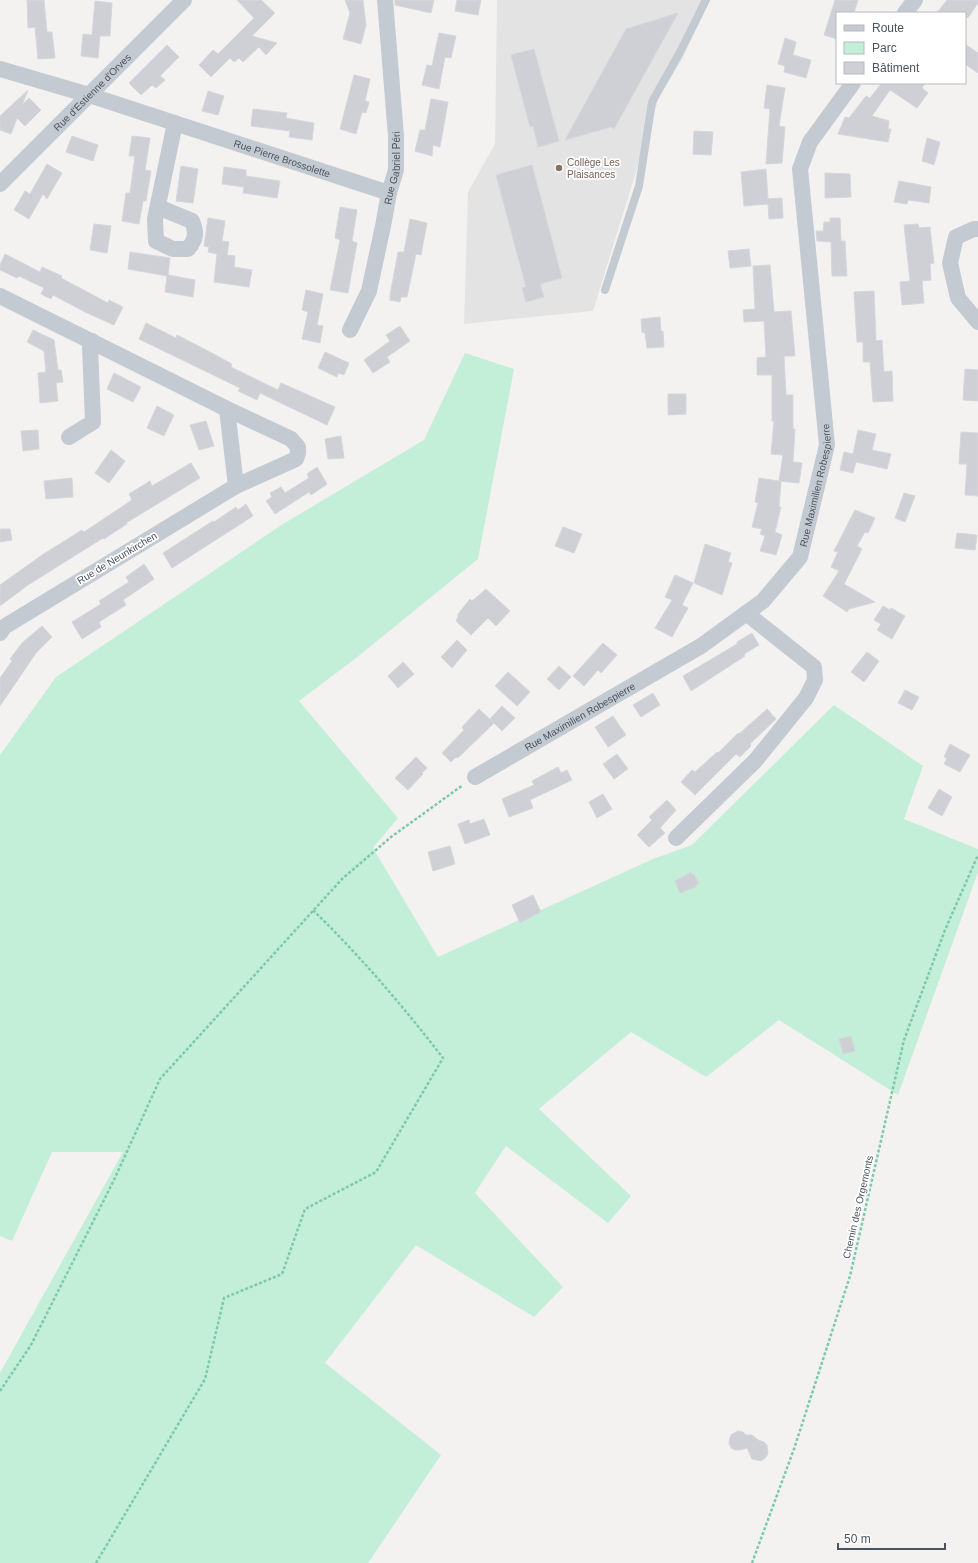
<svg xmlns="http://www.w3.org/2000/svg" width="978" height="1563" viewBox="0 0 978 1563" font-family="Arial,sans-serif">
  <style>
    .education { fill: #e4e3e3 }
    .green { fill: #c3eed8 }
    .building { fill: #cfd0d5; stroke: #d6d7dc }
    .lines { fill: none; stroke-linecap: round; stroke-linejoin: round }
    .path { stroke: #7dcaab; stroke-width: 2.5; stroke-dasharray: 3 2; stroke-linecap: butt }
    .lane { stroke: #c3cad2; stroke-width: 8 }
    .street { stroke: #c3cad2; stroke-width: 16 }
    .education-dot { fill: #8d6e63; stroke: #fff; stroke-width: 1.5 }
    .labels { text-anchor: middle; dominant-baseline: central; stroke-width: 3.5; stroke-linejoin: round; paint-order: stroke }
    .street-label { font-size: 10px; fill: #4a535e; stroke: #fff }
    .education-label { font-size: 10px; fill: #785e54; stroke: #fff; text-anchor: start }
  </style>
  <rect width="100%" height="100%" fill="#f3f2f1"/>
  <path class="education" d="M497 0H710L681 61 659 97 593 311 464 324 468 192 495 144Z"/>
  <path class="green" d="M465 353 514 369 478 559 356 658 299 701 398 818 373 848 438 957 653 859 692 845 834 705 923 766 904 819 978 849V872L898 1095 779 1020 706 1077 631 1032 539 1109 631 1196 608 1223 506 1146 475 1193 563 1287 534 1317 416 1245 325 1363 441 1455 368 1563H0V1373L123 1152H52L12 1241 0 1236V755L56 677 283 524 424 440Z"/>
  <path class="building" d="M27 0H44L47 32H52L55 58 38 59 35 27 28 28Z
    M237 0H261L275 13 252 36 277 43 266 55 259 47 243 62 239 58 234 62 230 58 211 77 199 65 213 50 218 54 254 18Z
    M345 0H363L366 25 361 44 343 39 350 13Z
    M395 0H434L431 13 395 5Z
    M457 0H481L478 15 455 11Z
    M835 0H858L854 13H837V39L824 35Z
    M947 0H978V3L968 18 965 16V13H937Z
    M95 1 112 3 110 36H100L98 58 81 56 83 34 92 35Z
    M678 13 614 129 611 127 565 140 626 29Z
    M439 33 456 36 451 58 445 57 439 89 422 85 427 65 432 66Z
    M785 38 796 42 793 55 811 60 806 78 784 72 785 66 778 64Z
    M965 44 978 53V73L965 64Z
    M167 45 179 57 160 76 165 80 156 88 152 85 141 95 129 83Z
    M534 49 559 141 538 147 533 126 530 127 511 55Z
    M354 75 370 79 365 101 369 102 366 113 362 112 356 134 340 129Z
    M880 83H925L922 88 928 93 917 108 890 90 872 116 889 121 888 129H891L888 142 838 134 845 117 849 118 866 96 870 98 881 84Z
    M767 85 785 88 779 126 785 127 782 163 766 164 770 109 764 108Z
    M28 90 22 105 29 98 41 110 25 126 17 118 11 134 0 130V116Z
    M208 91 224 96 218 115 202 111Z
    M431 99 448 102 440 147 433 145 432 156 415 151 420 130H425Z
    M253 109 287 113 286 118 314 123 312 140 289 137 290 131 251 126Z
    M694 131 713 132 711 155 693 154Z
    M72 136 98 145 93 161 66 152Z
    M132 136 150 138 145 170 151 171 146 201H143L139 224 122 221 126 193H130L135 156H129Z
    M927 138 940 142 934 165 922 161Z
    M47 164 62 173 47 199 43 194 29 219 14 210 25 191 30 194Z
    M532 165 562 278 540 284 544 297 526 302 522 288 526 287 496 175Z
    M181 166 198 169 193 203 176 201Z
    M224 167 246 170V176L280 181 277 198 243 193 244 187 222 184Z
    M766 169 768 199 782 198 783 218 769 219 768 204 744 206 741 172Z
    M825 173 850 174 851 197 825 198Z
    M899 181 931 187 929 203 908 200 907 204 894 202Z
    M340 207 357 210 352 241 357 243 348 293 330 290 340 240 335 238Z
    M208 218 225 221 222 241 229 242 227 255 235 256 234 267 252 270 249 287 214 282 217 254 208 252 209 247 204 246Z
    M830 218H840L841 241H845L847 276H832L831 242 817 241 816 231H823L824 222H830Z
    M410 219 427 223 421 255 416 254 407 297H401L400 302 390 300V295L398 252H404Z
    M94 224 111 226 107 253 90 250Z
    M918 224 919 228 930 227 934 263 930 264 931 280 922 281 924 303 902 305 900 282 910 281 904 225Z
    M749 249 751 266 730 268 728 251Z
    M130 252 170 258 168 275 195 280 193 297 165 292 167 276 128 269Z
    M5 254 40 272 42 267 62 276 61 278 108 303 109 300 123 307 114 325 87 313 53 295 51 299 41 294 44 288 19 276 17 278 0 270V265Z
    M770 265 774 312 791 311 795 356H784L786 395H793V429H795L793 462 802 463 799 483 779 481H781L779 507H781L775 532 782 535 776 555 760 551 765 536 760 534 762 529 752 527 758 503 755 502 759 478 779 481 783 455 771 454 774 421H772V375H757V358L766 357 764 321 744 322 743 310 755 309 753 266Z
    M306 290 323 294 317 325 323 326 320 343 302 339 308 312 302 310Z
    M874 291 876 341 882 340 884 372 892 371 893 401 873 402 870 362H863V342H857L854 292Z
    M660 317 661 331H663L664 347 647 348 645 333 642 332 641 319Z
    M146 323 176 338 177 335 210 352 232 364 231 367 278 390 281 383 335 407 327 425 260 393 257 400 238 391 240 388 139 339Z
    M400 326 410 341 387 357 390 362 373 373 364 360 390 341 386 335Z
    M33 330 54 340 58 370H61L63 382 56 383 58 401 40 403 38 373 46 372 44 351 27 342Z
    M325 352 349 363 344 375 338 373 337 377 318 368Z
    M965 369 978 370V401L963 400Z
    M114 373 141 387 133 402 107 389Z
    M668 394H686V414L668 415Z
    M157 406 174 415 164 436 147 428Z
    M206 421 214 446 199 450 190 425Z
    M38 430 39 449 23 451 21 431Z
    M858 430 876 434 872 450 891 454 887 469 856 462 853 473 840 470 844 452 853 454Z
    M961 432 978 433V496L965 495 967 464H959Z
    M341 436 344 458 328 459 325 439Z
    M111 450 125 461 109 483 95 473Z
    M191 463 200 478 126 523 127 524 104 539 103 538 28 585 0 606V585L42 555 82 530 84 532 132 500 129 494 150 481 152 486Z
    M317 467 327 484 311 495 309 492 275 514 266 501 272 497 270 493 281 487 285 493 309 478 307 474Z
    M72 478 73 497 46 499 44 481Z
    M904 493 915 496 905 522 895 518Z
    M246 504 253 516 172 568 163 553 213 521 214 522 236 507 238 510Z
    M855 510 875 518 868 533 865 532 857 546 862 549 844 584 875 602 849 609 847 612 823 596 839 571 831 567 838 552 834 551Z
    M563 527 582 534 574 553 555 546Z
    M0 529H10L12 540 0 542Z
    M957 533 977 535 975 550 955 548Z
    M705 544 731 553 728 562 732 563 722 595 694 583Z
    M144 564 154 579 123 600 126 605 99 622 101 627 82 639 72 622 101 604 99 601 129 582 126 577Z
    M675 575 693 583 682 605 688 608 672 637 655 628 672 600 665 597Z
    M486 589 510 611 496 626 488 618 471 635 456 621 458 617V614L470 599 472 601Z
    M883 606 890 610 891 608 905 616 892 639 877 630 881 624 874 620Z
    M42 626 52 637 36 653 0 706V678L12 661 10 659 22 643Z
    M752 633 759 645 744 654 745 656 691 691 683 676 737 644V642Z
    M457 640 467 650 452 668 441 657Z
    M603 643 617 655 601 673 598 670 584 686 573 676Z
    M867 652 879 661 864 682 851 672Z
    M403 662 414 674 398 688 388 676Z
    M559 666 571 677 559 690 547 679Z
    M508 672 530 692 517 706 495 686Z
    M905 690 919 697 912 710 898 703Z
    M653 693 660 705 641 717 633 705Z
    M502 706 515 718 502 731 490 719Z
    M479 709 494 723 458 758 456 757 451 762 442 753 464 730 462 727Z
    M767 709 776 719 750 744 751 746 740 757 736 754 695 795 681 782 692 770 695 772 717 752 718 753 738 733 739 734Z
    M613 716 626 735 608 747 595 727Z
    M950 744 970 755 960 772 944 764 947 758 944 757Z
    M617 754 628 769 614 779 603 764Z
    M416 757 427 768 422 773 423 774 408 790 395 778Z
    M558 767 561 773 567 770 572 780 530 800 533 808 509 817 502 799 534 785 532 781Z
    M939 789 952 797 942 816 928 808Z
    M603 794 612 809 597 818 589 802Z
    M667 800 676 810 660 828 665 833 649 847 637 835 652 820 649 817Z
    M484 819 490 835 465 844 458 824 469 820 470 824Z
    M450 846 455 864 433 871 428 852Z
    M691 872 692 875 694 874 699 884 696 885V887L680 893 675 881Z
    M533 895 541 912 520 923 512 905Z
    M851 1036 855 1051 843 1054 839 1039Z
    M738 1431 743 1432 746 1435H752L758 1440 764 1442 767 1445 768 1454 765 1458 761 1461 757 1460 752 1459 747 1448 740 1450H735L731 1448 729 1444 730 1437 732 1434Z"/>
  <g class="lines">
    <path class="path" d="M0 1391 31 1345 114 1180 160 1079 342 879 391 837 463 785
      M96 1563 205 1379 224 1298 282 1274 305 1209 376 1172 443 1058C403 1006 360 956 313 910
      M752 1563 794 1449 850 1276 904 1040 945 930 978 855"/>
    <path class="lane" d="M605 290 639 186 652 102 680 52 706 0"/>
    <g class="street">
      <path d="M905 13 915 0"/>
      <path id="s1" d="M0 69 89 95 389 193"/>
      <path id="s2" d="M0 184 184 0"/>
      <path d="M158 207 192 221C197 233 196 239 188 249H173L156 241 155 219 175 123"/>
      <path d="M978 229H974L956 237 950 263 958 298 978 322"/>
      <path d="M0 296 227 409 236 486 4 627 0 633"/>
      <path id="s3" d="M350 330 369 291 383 226 389 193 396 170V136L385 0"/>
      <path d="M227 409 291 439 298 447V453L296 459 236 486"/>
      <path d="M69 437 93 422 90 346 92 341"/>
      <path id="s4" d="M475 777 701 646 763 601 800 557 827 445 800 169 810 142 853 83"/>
      <path d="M676 838 755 761 806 698 815 680 814 667 746 613"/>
    </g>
  </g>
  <circle class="education-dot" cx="559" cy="168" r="4"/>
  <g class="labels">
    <g class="street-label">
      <text stroke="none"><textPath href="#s2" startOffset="130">Rue d'Estienne d'Orves</textPath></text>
      <text stroke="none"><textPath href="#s1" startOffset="296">Rue Pierre Brossolette</textPath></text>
      <text stroke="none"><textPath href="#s3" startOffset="169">Rue Gabriel Péri</textPath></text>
      <text stroke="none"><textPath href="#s4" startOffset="469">Rue Maximilien Robespierre</textPath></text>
      <text transform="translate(117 558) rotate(-31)">Rue de Neunkirchen</text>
      <text stroke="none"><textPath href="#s4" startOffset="121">Rue Maximilien Robespierre</textPath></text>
      <text transform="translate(858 1207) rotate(-77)">Chemin des Orgemonts</text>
    </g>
    <g class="education-label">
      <text x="567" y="162">Collège Les<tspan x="567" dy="12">Plaisances</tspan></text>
    </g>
  </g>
  <rect x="836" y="12" width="130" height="72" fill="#ffffff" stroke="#b7babf"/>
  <rect x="844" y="25" width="20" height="6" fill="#c3cad2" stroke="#b7babf"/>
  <text x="872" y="32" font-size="12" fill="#4a535e">Route</text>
  <rect x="844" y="42" width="20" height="12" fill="#c3eed8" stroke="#b7babf"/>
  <text x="872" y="52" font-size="12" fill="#4a535e">Parc</text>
  <rect x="844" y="62" width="20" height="12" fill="#cfd0d5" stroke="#b7babf"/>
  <text x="872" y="72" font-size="12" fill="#4a535e">Bâtiment</text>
  <path d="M838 1543v6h107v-6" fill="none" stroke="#4a535e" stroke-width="2"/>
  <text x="844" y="1543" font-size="12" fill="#4a535e" stroke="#ffffff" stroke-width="3" paint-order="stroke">50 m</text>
</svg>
